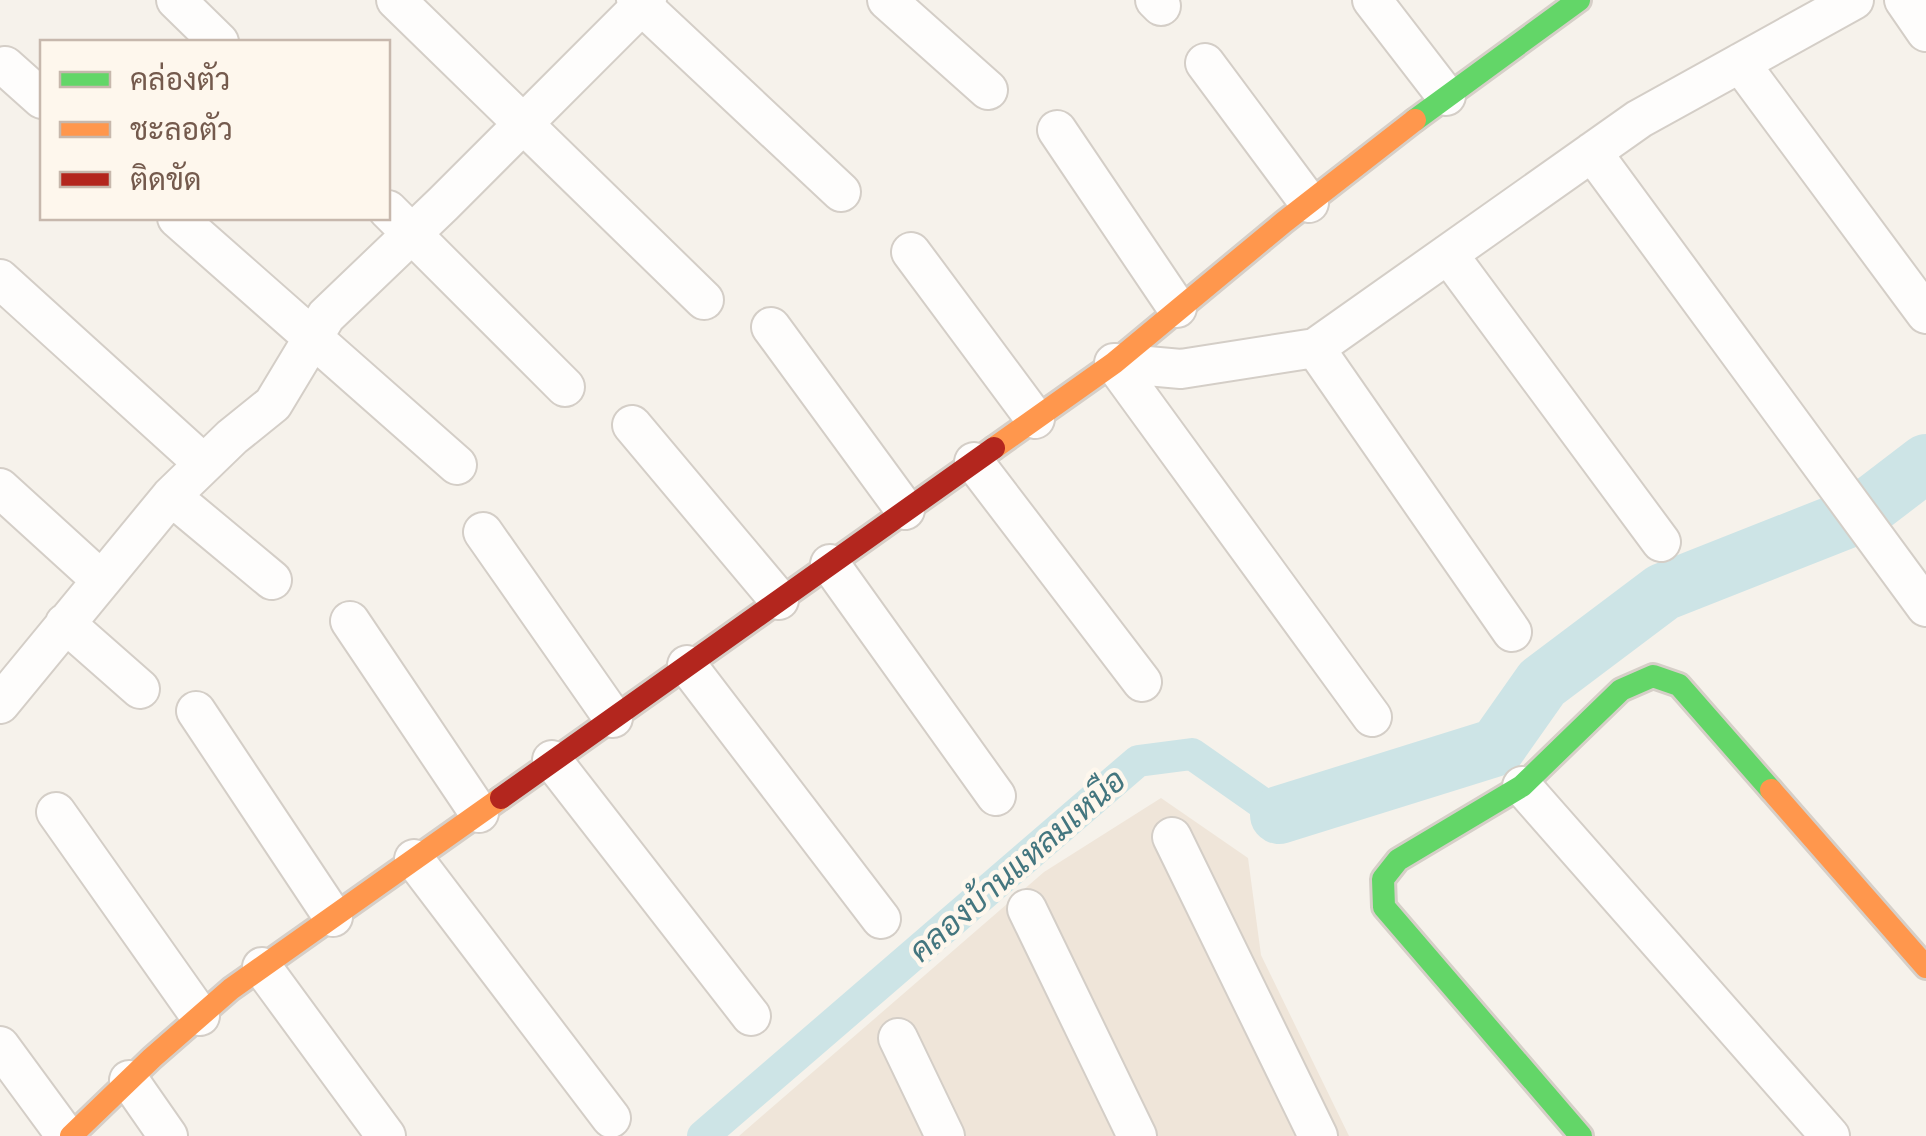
<svg xmlns="http://www.w3.org/2000/svg" width="1926" height="1136" viewBox="0 0 1926 1136" font-family="'Asap Condensed',Sarabun,sans-serif">
  <style>
    .residential { fill: #efe5d9 }
    .lines { fill: none; stroke-linecap: round; stroke-linejoin: round }
    .canal { stroke: #cde4e6; stroke-width: 32 }
    .river { stroke: #cde4e6; stroke-width: 58 }
    .street-casing { stroke: #d4cec7; stroke-width: 42 }
    .fast-casing { stroke: #d6cfc8; stroke-width: 28 }
    .slow-casing { stroke: #d6cfc8; stroke-width: 28 }
    .jam-casing { stroke: #d6cfc8; stroke-width: 28 }
    .street { stroke: #fefdfc; stroke-width: 38 }
    .fast { stroke: #63d668; stroke-width: 22 }
    .slow { stroke: #ff974d; stroke-width: 22 }
    .jam { stroke: #b3261e; stroke-width: 22 }
    .labels { text-anchor: middle; dominant-baseline: central; stroke-width: 9; stroke-linejoin: round; paint-order: stroke }
    .water-label { font-size: 32px; font-style: italic; fill: #44767f; stroke: #fef7ed }
  </style>
  <rect width="100%" height="100%" fill="#f6f2eb"/>
  <path class="residential" d="M1161 798 1248 858 1261 955 1349 1136H739L1044 872Z"/>
  <g class="lines">
    <path class="canal" d="M703 1136 1138 761 1192 754 1279 815"/>
    <path class="river" d="M1279 815 1497 747 1542 683 1663 592 1858 515 1926 463"/>
    <defs>
      <path id="street" d="M176 0 219 42
        M396 0 704 300
        M636 0 841 192
        M887 0 988 90
        M1155 0 1161 6
        M1372 0 1446 96
        M1904 0 1926 32
        M1205 63 1309 203
        M1740 63 1926 314
        M5 66 42 99
        M1057 130 1177 308
        M1592 152 1926 607
        M388 210 565 387
        M177 218 457 465
        M911 252 1035 419
        M1448 254 1661 542
        M0 279 204 464
        M771 327 905 510
        M1315 348 1512 632
        M1114 363 1181 369 1315 348 1639 119 1854 0
        M1114 363 1372 717
        M632 425 779 600
        M974 462 1142 682
        M0 488 101 580
        M171 496 272 580
        M483 532 613 718
        M830 564 996 796
        M350 621 479 813
        M65 623 140 689
        M687 665 881 919
        M0 704 171 496 232 437 273 404 326 316 443 204 647 0
        M196 711 333 917
        M552 760 751 1016
        M1522 786 1830 1136
        M56 812 200 1016
        M1172 837 1318 1136
        M414 859 611 1118
        M1027 909 1137 1136
        M262 967 386 1136
        M898 1038 945 1136
        M0 1046 66 1136
        M129 1080 168 1136"/>
      <path id="fast" d="M1415 120 1579 0
        M1581 1136 1384 907 1383 879 1398 860 1522 786 1621 690 1653 676 1679 685 1771 790"/>
      <path id="slow" d="M994 448 1114 363 1284 222 1415 120
        M1771 790 1926 967
        M71 1136 152 1058 231 989 501 798"/>
      <path id="jam" d="M501 798 994 448"/>
    </defs>
    <use href="#street" class="street-casing"/>
    <use href="#fast" class="fast-casing"/>
    <use href="#slow" class="slow-casing"/>
    <use href="#jam" class="jam-casing"/>
    <use href="#street" class="street"/>
    <use href="#fast" class="fast"/>
    <use href="#slow" class="slow"/>
    <use href="#jam" class="jam"/>
  </g>
  <g class="labels">
    <g class="water-label">
      <text transform="translate(1017 865) rotate(-41)">คลองบ้านแหลมเหนือ</text>
    </g>
  </g>
  <rect x="40" y="40" width="350" height="180" fill="#fef7ed" stroke="#c7b8ad" stroke-width="2.5"/>
  <rect x="60" y="72" width="50" height="15" fill="#63d668" stroke="#c7b8ad" stroke-width="2.5"/>
  <text x="130" y="90" font-size="30" fill="#745a4d">คล่องตัว</text>
  <rect x="60" y="122" width="50" height="15" fill="#ff974d" stroke="#c7b8ad" stroke-width="2.5"/>
  <text x="130" y="140" font-size="30" fill="#745a4d">ชะลอตัว</text>
  <rect x="60" y="172" width="50" height="15" fill="#b3261e" stroke="#c7b8ad" stroke-width="2.5"/>
  <text x="130" y="190" font-size="30" fill="#745a4d">ติดขัด</text>
</svg>
